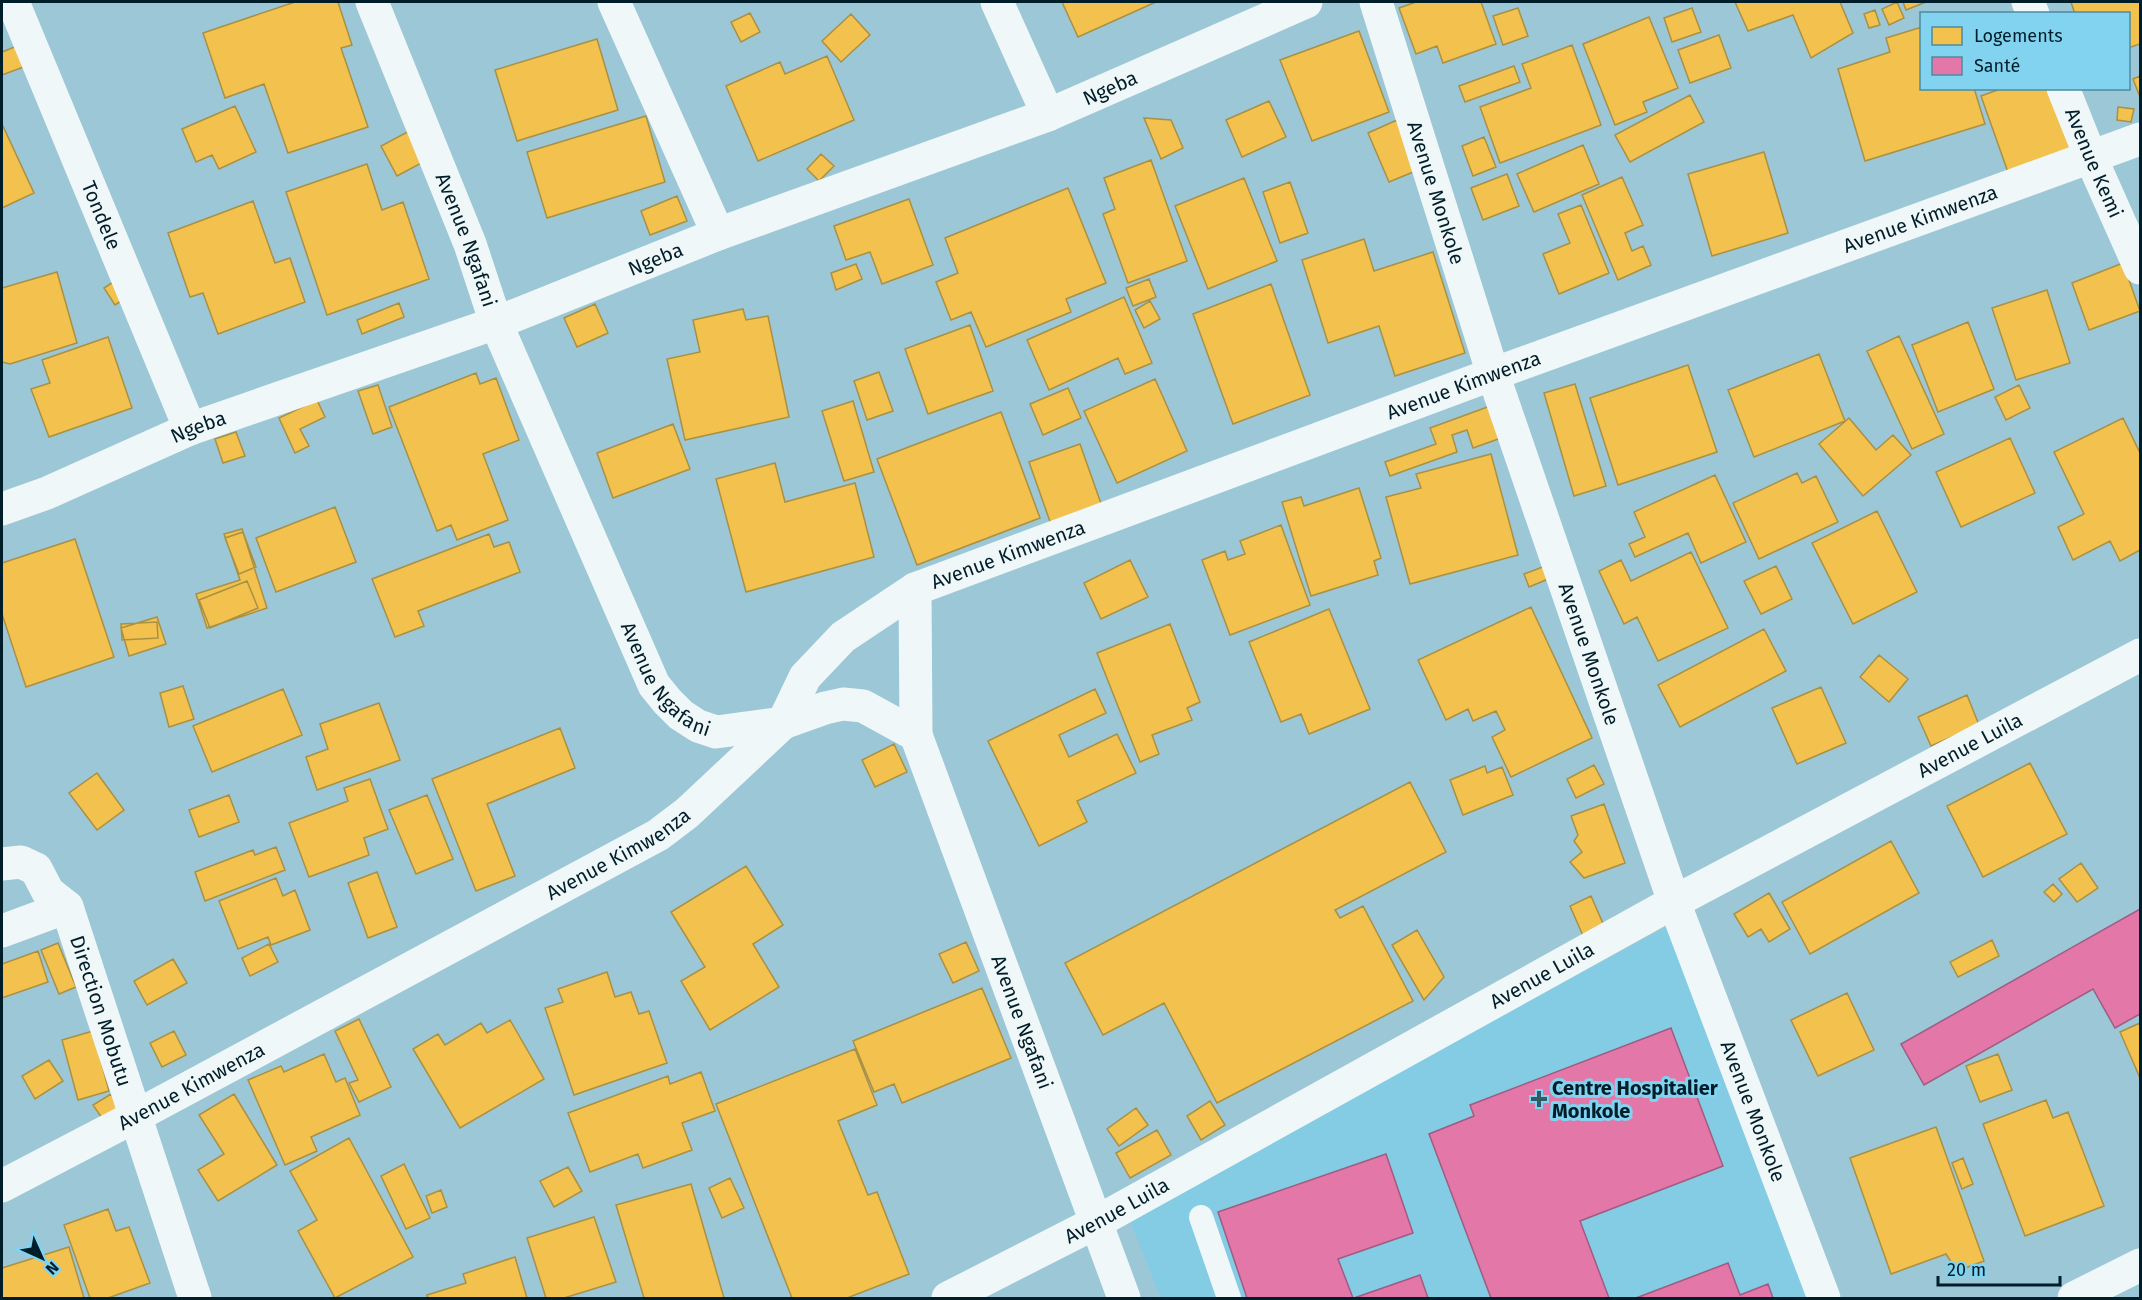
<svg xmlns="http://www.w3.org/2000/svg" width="2142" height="1300" viewBox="0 0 2142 1300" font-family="'Fira Sans',sans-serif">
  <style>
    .built { fill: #84cbe4 }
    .homes { fill: #f2c14e; stroke: #a99043; stroke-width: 1.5 }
    .health { fill: #e377a8; stroke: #9f5c82; stroke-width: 1.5 }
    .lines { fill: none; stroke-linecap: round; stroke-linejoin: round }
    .lane { stroke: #f0f7f9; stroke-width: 24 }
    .street { stroke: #f0f7f9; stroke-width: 33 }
    .poi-dot { fill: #365966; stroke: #82d3f0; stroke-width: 2 }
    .labels { text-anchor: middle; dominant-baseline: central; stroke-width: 6; stroke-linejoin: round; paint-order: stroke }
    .street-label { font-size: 20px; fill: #001e29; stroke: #82d3f0 }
    .poi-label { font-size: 20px; font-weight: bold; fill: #001e29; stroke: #82d3f0; text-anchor: start }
  </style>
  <rect width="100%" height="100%" fill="#9bc7d7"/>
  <path class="built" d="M1671 925 1813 1298H1161L1127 1213 1398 1071Z"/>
  <path class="homes" d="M295 2H338L352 45 341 48 368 127 288 153 264 84 225 98 203 33Z
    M1062 2H1156L1078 37Z
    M1416 2H1481L1496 44 1443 63 1437 46 1416 54 1399 8Z
    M1735 2H1840L1853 33 1811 58 1793 15 1748 31Z
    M1897 2 1904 18 1889 25 1882 9Z
    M1903 2H1926L1906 10Z
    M2071 2H2140V44L2128 48V14H2075Z
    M1518 8 1528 36 1503 45 1493 16Z
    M1692 8 1701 32 1672 42 1664 18Z
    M1875 10 1880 25 1869 28 1864 14Z
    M750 13 760 32 741 42 731 22Z
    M851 14 870 35 841 62 822 41Z
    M1649 17 1678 88 1643 102 1647 112 1615 125 1583 44Z
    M1922 27V88H1974L1985 124 1865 161 1838 69 1890 52 1886 38Z
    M1359 31 1389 112 1312 141 1280 60Z
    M1719 35 1731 68 1690 83 1678 50Z
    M597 39 618 110 517 141 495 70Z
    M22 44 29 65 2 75V52Z
    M1572 45 1601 125 1500 163 1480 107 1531 88 1522 64Z
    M827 56 854 120 758 161 726 86 780 62 785 74Z
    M1514 66 1520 82 1465 102 1459 86Z
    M2140 76V97L2133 79Z
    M2003 88H2050L2073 152 2009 175 1981 96Z
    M1690 95 1704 122 1630 162 1615 135Z
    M1269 101 1286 137 1242 157 1226 120Z
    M235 106 256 152 219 169 212 155 196 162 182 129Z
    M2118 107 2134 109 2131 122 2117 120Z
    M646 116 665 182 547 218 527 152Z
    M1144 118 1171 120 1183 148 1161 159Z
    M1397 120 1418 170 1389 182 1368 133Z
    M2 124 34 193 2 208Z
    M413 129 429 159 397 176 381 146Z
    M1484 137 1496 167 1473 176 1462 146Z
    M1583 145 1599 184 1534 212 1517 174Z
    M1764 152 1788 233 1712 256 1688 174Z
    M821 154 834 166 819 181 807 169Z
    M1151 160 1187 261 1128 283 1103 214 1115 209 1104 178Z
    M367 164 382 210 403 202 429 279 327 315 286 192Z
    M1507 174 1519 206 1483 220 1471 188Z
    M1622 177 1643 225 1625 233 1632 251 1643 246 1651 265 1618 280 1582 195Z
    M1244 178 1277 261 1208 289 1175 206Z
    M1290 182 1308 233 1280 243 1263 192Z
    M1068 188 1106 283 1066 299 1071 312 986 347 971 312 951 320 936 282 958 273 945 238Z
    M677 196 687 221 650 235 641 211Z
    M909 199 933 265 882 284 870 252 846 260 834 226Z
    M253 201 275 263 290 258 305 302 218 334 203 293 190 297 168 233Z
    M1581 205 1609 273 1559 294 1543 254 1570 243 1558 214Z
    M1364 239 1374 271 1433 252 1465 353 1395 376 1379 326 1328 343 1302 260Z
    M2123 263 2140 311 2089 330 2072 283Z
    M856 264 862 279 836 290 831 273Z
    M57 272 77 343 10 364 2 362V288Z
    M124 275 135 292 115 305 104 288Z
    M1149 279 1156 297 1133 306 1126 288Z
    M1271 284 1310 395 1233 424 1193 314Z
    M2047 290 2070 363 2016 380 1992 308Z
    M1124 297 1152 363 1125 374 1118 358 1049 390 1027 340Z
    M1150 301 1160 319 1144 328 1135 310Z
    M399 303 404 317 362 334 357 320Z
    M595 304 608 333 577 347 564 318Z
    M743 309 746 320 768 316 789 417 685 440 667 359 700 352 693 320Z
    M1968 322 1994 389 1938 412 1912 345Z
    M970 325 993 391 928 414 905 349Z
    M1899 336 1944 434 1912 449 1867 351Z
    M108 337 132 408 49 437 31 389 50 383 42 360Z
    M1819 354 1845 421 1754 457 1728 390Z
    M1688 365 1717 452 1618 485 1590 398Z
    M879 372 893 411 867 420 854 381Z
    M476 373 480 384 496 378 519 440 483 454 508 520 457 540 451 525 437 531 389 407Z
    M1155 379 1187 451 1117 483 1084 411Z
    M1575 384 1606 486 1574 496 1544 393Z
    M378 385 392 427 373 434 358 391Z
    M2019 385 2030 408 2006 420 1995 397Z
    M1068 388 1081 418 1043 435 1030 404Z
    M317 400 325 417 300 429 309 446 295 453 279 418Z
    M853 401 874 472 844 481 822 411Z
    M1493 405 1504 437 1473 448 1467 430 1452 435 1457 452 1390 476 1385 462 1436 444 1430 428Z
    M1001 412 1040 518 917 565 877 459Z
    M1849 418 1876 450 1893 435 1911 455 1863 496 1819 444Z
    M2123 418 2140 453V550L2120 561 2110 541 2073 560 2058 527 2084 514 2054 452Z
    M673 424 690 469 613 498 597 453Z
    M236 432 245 456 223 463 215 439Z
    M2010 438 2035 493 1961 527 1936 472Z
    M1080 444 1104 512 1053 530 1029 462Z
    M1491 454 1518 555 1410 584 1386 497 1421 488 1416 474Z
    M775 463 785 502 855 483 874 557 746 592 716 479Z
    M1797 473 1802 483 1816 476 1838 522 1759 559 1733 503Z
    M1715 475 1746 542 1701 563 1688 533 1635 557 1629 544 1645 537 1634 512Z
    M1359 488 1381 558 1374 561 1378 575 1311 596 1282 502 1301 497 1304 506Z
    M335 507 356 562 276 592 256 538Z
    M1877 511 1917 592 1853 624 1812 543Z
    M1281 525 1310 605 1230 635 1202 560 1225 551 1228 560 1245 554 1240 541Z
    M242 529 267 608 207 628 196 594 240 580 224 534Z
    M243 532 256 567 239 574 225 538Z
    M489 534 494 547 509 542 520 572 418 611 424 626 395 637 372 579Z
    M75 539 114 657 26 687 2 614V563Z
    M1691 552 1728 628 1658 661 1637 617 1624 624 1599 571 1621 560 1631 581Z
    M1130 560 1148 597 1101 619 1084 583Z
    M1548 565 1553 577 1529 587 1524 574Z
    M1776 566 1792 599 1761 614 1744 581Z
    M247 581 258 608 210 628 199 600Z
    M1531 607 1592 738 1511 777 1492 737 1505 730 1496 711 1473 721 1468 709 1446 720 1418 660Z
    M1329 609 1370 709 1309 734 1301 714 1281 722 1249 642Z
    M157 617 166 644 129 656 121 628Z
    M157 622 158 638 122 640 121 624Z
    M1170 624 1200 702 1187 708 1192 720 1152 735 1159 754 1140 762 1097 653Z
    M1764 629 1786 671 1680 727 1658 685Z
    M1879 655 1908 679 1889 702 1860 677Z
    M183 686 194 719 169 727 160 693Z
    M1821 687 1846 743 1797 764 1772 708Z
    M283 689 302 735 212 772 193 726Z
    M1095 689 1106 713 1059 735 1069 757 1117 734 1136 773 1077 801 1087 822 1039 846 988 741Z
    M1967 695 1979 725 1931 746 1918 717Z
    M379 703 400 760 317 790 306 757 328 749 320 724Z
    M560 728 575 768 487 804 515 876 476 891 432 779Z
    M894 744 907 772 875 787 862 760Z
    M2030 763 2067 834 1983 877 1947 806Z
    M1594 765 1604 784 1576 798 1567 779Z
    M1485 766 1487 773 1502 767 1513 795 1463 815 1450 780Z
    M97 773 124 810 97 830 69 793Z
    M370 779 388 829 364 838 369 855 309 877 289 823 348 801 344 788Z
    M1410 782 1446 852 1335 910 1340 918 1363 906 1413 1001 1217 1103 1164 1003 1103 1035 1065 963Z
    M229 795 239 822 199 837 189 810Z
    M427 795 453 859 416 874 389 810Z
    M1604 804 1625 863 1584 878 1570 862 1582 852 1574 841 1578 835 1571 816Z
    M1891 841 1919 893 1810 954 1782 902Z
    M276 847 285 870 205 901 195 872 253 850 255 855Z
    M2081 863 2098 888 2077 902 2059 879Z
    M746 866 783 925 753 944 779 987 710 1030 681 981 705 967 671 912Z
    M377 872 397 927 368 938 348 883Z
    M276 878 283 896 295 890 310 930 271 945 268 937 238 949 219 901Z
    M2053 884 2062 894 2054 902 2044 892Z
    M1769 893 1790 929 1769 942 1761 929 1748 937 1734 914Z
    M1591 896 1605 928 1584 938 1570 906Z
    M1417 930 1444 977 1424 1000 1392 945Z
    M1992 940 1999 956 1958 977 1950 962Z
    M966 942 979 971 953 983 939 954Z
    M58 943 76 987 59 994 41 950Z
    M269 944 278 962 250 976 242 958Z
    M38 951 48 982 2 998V964Z
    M173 959 187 983 147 1005 134 981Z
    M607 972 615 997 631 992 639 1014 649 1011 667 1063 574 1095 545 1008 563 1002 558 989Z
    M982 988 1011 1058 902 1103 894 1084 874 1092 853 1041Z
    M1847 993 1874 1050 1818 1076 1791 1020Z
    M359 1019 391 1087 359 1102 349 1083 358 1080 335 1031Z
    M510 1020 544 1079 460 1128 413 1049 438 1034 445 1045 481 1023 487 1033Z
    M2140 1023V1078L2120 1032Z
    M93 1031 109 1091 78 1100 62 1040Z
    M174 1031 186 1055 162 1067 150 1043Z
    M855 1049 877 1105 838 1121 868 1195 877 1192 909 1274 847 1298H792L716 1104Z
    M324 1054 336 1082 345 1078 360 1115 311 1137 317 1151 285 1165 248 1080 281 1066 284 1072Z
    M1998 1054 2012 1090 1980 1102 1966 1066Z
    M49 1060 63 1081 35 1099 22 1076Z
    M701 1072 715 1111 682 1123 692 1150 643 1168 638 1154 590 1172 568 1113 668 1076 670 1084Z
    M111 1094 123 1112 106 1124 93 1105Z
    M234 1094 277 1165 218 1201 198 1170 224 1154 199 1115Z
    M2046 1100 2053 1118 2068 1112 2104 1206 2025 1236 1983 1124Z
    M1210 1101 1225 1125 1201 1140 1187 1116Z
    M1136 1108 1148 1125 1119 1146 1107 1129Z
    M1936 1127 1984 1261 1957 1271 1946 1254 1891 1274 1850 1158Z
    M1157 1130 1171 1155 1130 1178 1116 1153Z
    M349 1138 413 1257 335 1298 298 1231 317 1220 290 1171Z
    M1963 1158 1973 1184 1962 1189 1952 1163Z
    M404 1164 430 1218 406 1229 381 1176Z
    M568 1167 582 1191 554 1207 540 1181Z
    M730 1178 744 1208 722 1218 709 1188Z
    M691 1184 724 1298H644L616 1205Z
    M441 1190 447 1207 432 1213 426 1196Z
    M108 1209 116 1231 129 1227 150 1283 108 1298H90L64 1225Z
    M594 1217 616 1282 564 1298H546L527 1238Z
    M69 1247 84 1298H2V1268Z
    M515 1257 527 1298H428L427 1295 466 1283 463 1274Z"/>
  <path class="health" d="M2140 909V1014L2115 1028 2093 989 1924 1085 1901 1044Z
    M1671 1028 1723 1166 1580 1221 1609 1298H1491L1429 1134 1474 1116 1470 1105Z
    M1386 1154 1413 1233 1338 1259 1353 1298H1247L1218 1212Z
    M1728 1263 1740 1295 1768 1284 1773 1298H1636Z
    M1420 1275 1428 1298H1354Z"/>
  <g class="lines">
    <path class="lane" d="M1201 1217 1229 1298"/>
    <g class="street">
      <path id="s1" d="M13 2 190 429"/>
      <path id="s2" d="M372 2 470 244 496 323 654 685 667 701 681 715 698 726 716 732 783 723 825 708 843 704 863 706 916 735 1124 1298"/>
      <path d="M614 2 718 234"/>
      <path d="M997 2 1048 115"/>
      <path id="s3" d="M1376 2 1493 374 1674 902 1824 1298"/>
      <path d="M2028 2 2033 14"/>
      <path id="s4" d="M2063 88 2091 158 2140 268"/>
      <path id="s5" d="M2 509 47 493 190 429 496 323 718 234 1048 115 1306 2"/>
      <path d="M915 589 916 735"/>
      <path id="s6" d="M2 864 21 862 36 869 48 892 67 907 195 1298"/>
      <path d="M2 931 67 907"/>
      <path id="s7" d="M2 1186 136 1116 658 835 687 813 783 723 805 677 843 637 915 589 1493 374 2140 139"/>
      <path id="s8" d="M948 1298 1095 1223 1674 902 2140 655"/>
      <path d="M2074 1298 2140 1265"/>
    </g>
  </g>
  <path class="poi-dot" d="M1536 1090h6v6h6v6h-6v6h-6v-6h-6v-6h6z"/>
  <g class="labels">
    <g class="street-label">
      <text stroke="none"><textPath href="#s5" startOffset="1186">Ngeba</textPath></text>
      <text stroke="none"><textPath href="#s4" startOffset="81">Avenue Kemi</textPath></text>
      <text stroke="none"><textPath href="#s3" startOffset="200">Avenue Monkole</textPath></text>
      <text stroke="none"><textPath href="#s1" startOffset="231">Tondele</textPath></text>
      <text stroke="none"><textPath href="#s7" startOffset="2176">Avenue Kimwenza</textPath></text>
      <text stroke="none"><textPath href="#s2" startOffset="256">Avenue Ngafani</textPath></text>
      <text stroke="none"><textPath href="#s5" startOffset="700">Ngeba</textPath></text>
      <text stroke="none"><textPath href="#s7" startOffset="1690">Avenue Kimwenza</textPath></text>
      <text stroke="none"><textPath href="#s5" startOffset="213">Ngeba</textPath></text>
      <text stroke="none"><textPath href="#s7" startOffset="1204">Avenue Kimwenza</textPath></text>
      <text stroke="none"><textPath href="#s3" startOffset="686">Avenue Monkole</textPath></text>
      <text stroke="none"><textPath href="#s2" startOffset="742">Avenue Ngafani</textPath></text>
      <text stroke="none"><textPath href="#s8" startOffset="1162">Avenue Luila</textPath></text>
      <text stroke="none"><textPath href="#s7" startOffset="700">Avenue Kimwenza</textPath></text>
      <text stroke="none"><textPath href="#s8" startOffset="676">Avenue Luila</textPath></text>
      <text stroke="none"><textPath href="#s6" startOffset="195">Direction Mobutu</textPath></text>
      <text stroke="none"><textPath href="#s2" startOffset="1336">Avenue Ngafani</textPath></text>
      <text stroke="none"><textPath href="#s7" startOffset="214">Avenue Kimwenza</textPath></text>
      <text stroke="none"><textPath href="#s3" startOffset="1172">Avenue Monkole</textPath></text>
      <text stroke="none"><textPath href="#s8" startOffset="190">Avenue Luila</textPath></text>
    </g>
    <g class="poi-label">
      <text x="1552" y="1088">Centre Hospitalier<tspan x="1552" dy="23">Monkole</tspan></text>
    </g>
  </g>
  <rect width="2142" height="1300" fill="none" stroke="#001e29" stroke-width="6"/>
  <rect x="1920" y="12" width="210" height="78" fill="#82d3f0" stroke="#4e8ba0" stroke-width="1.5"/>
  <rect x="1932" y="27" width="30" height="18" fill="#f2c14e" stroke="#4e8ba0" stroke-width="1.5"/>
  <text x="1974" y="42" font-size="18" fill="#001e29">Logements</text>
  <rect x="1932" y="57" width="30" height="18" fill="#e377a8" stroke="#4e8ba0" stroke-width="1.5"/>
  <text x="1974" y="72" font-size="18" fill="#001e29">Santé</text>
  <g transform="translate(42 1258) rotate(135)" stroke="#82d3f0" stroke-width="4.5" paint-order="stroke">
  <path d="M0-4.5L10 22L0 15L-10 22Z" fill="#001e29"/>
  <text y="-9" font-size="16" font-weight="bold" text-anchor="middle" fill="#001e29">N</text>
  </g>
  <path d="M1938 1276v9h122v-9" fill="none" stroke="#001e29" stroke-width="3"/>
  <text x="1947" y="1276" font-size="18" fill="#001e29" stroke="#82d3f0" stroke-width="4.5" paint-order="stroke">20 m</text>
</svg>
